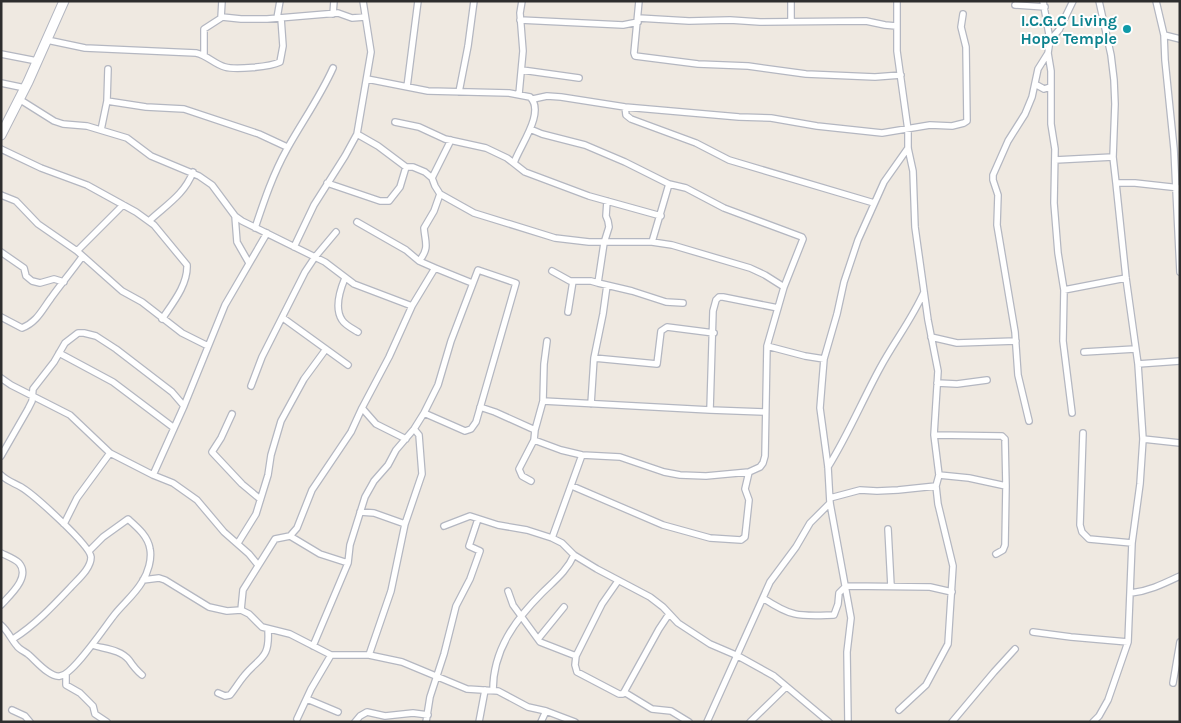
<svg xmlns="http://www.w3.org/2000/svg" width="1181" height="723" viewBox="0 0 1181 723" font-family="Karla,sans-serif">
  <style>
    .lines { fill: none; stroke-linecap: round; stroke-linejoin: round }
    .street-casing { stroke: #b4b7c1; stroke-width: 8 }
    .secondary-casing { stroke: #b4b7c1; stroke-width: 11 }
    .street { stroke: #fff; stroke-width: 5.5 }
    .secondary { stroke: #fff; stroke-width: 9 }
    .culture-dot { fill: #0f9aa8; stroke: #fff; stroke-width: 2 }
    .labels { text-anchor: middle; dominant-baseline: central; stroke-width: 4; stroke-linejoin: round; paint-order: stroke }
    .culture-label { font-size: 16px; font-weight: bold; fill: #0d838f; stroke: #fff; text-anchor: end }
  </style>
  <rect width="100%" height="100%" fill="#efe9e1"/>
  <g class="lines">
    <defs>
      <path id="street" d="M639 1 634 53 635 56 698 64 748 66 806 74 875 77 901 75
        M791 1V21
        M897 1V51L908 130V148L913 171 915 227 928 320 938 371 934 435 939 475 936 486 938 504 953 566 948 644 926 685 899 710
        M1043 1 1050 40 1048 53 1051 71V124L1055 149 1054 203 1058 253 1064 290 1063 341 1072 413
        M1156 1 1164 35 1165 60 1174 149 1180 272
        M1015 5 1045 7
        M333 14 334 1
        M222 17 241 19H267L338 13 352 18 365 17
        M277 18 280 1
        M638 18 689 21 730 20 760 22 866 21 885 25 896 26
        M520 20 623 25 638 22
        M1164 35 1180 39
        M47 40 85 48 196 53C207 55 214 64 225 67 235 70 270 67 280 62L283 46 281 18
        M1050 40 1059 30 1073 1
        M1 54 37 61
        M204 55V29L221 18 222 1
        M522 70 579 78
        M367 79 428 91 509 93 530 97C546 112 519 147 514 163
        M1 83 25 88
        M1035 84 1044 89 1050 87
        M407 87 418 1
        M459 92 468 46 474 1
        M519 94 523 51 520 13 522 1
        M19 99 54 121 63 124 87 126 127 138 151 156 199 176 212 185 235 216 242 221 325 262 354 284 412 306
        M533 99 547 96 561 97 625 107 739 117 771 118 817 126 882 133 930 125 952 126 964 123 967 121 966 47 961 27 963 14
        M107 101 146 107 184 109 259 134 287 147
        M625 107 626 115 631 119 696 143 729 160 874 203
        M395 122 419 127 445 139 486 148 507 158 525 172 589 196 661 216
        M101 130 107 101 108 69
        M357 134 378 146 406 167H413L425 172 432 178 435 186 440 194 474 213 555 238 589 242H652L672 245 750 268 765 275 784 287
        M1 149 41 168 87 185 136 212 154 225 187 265C188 285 172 304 162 319
        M1055 160 1113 157
        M432 178 451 140
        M327 183 380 201H389L400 187 406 167
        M1116 183H1135L1180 188
        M1 195 16 201 38 224 77 251 122 291 142 302 182 333 208 346
        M607 201 606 216 608 221 609 227 604 243 598 283 632 291 666 302 683 303
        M235 216 237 242 249 263
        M149 221C166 205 184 195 193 172
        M357 222 406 250 419 261 435 268 412 306 389 357 362 408 376 424 406 439
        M255 228C264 201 273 174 287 149 302 122 320 97 333 68
        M652 242 669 184
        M294 247 314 205 345 156 357 134 371 52 363 1
        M77 251 123 205
        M1 252 24 268 26 276 32 281 40 283 54 279 64 282
        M419 261C430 248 425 242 424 228L434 211 440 194
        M435 268 472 283
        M552 271 570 281H591L598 283
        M345 278C340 290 334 308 342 320 345 325 353 329 358 332
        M1064 290 1126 278
        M568 312 573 281
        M1 317 22 328C37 322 42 310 51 298 61 284 72 271 82 257
        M283 318 348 365
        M931 337 957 343 1016 341
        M767 346 805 356 824 359
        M1084 352 1135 349
        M59 353 113 382 174 428
        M594 358 657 364 661 331 667 327 714 333
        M1138 364 1180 361
        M1 378 11 385 70 415 110 453 153 475 173 483 197 500 224 532 249 554 258 565
        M937 383 957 384 987 380
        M251 386 262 357 305 272 315 257 336 232
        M543 401 710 410 713 311 716 300 719 297H723L778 308
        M591 404 594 358 603 314 607 285
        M480 407 495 412 535 430 534 440 561 450 582 455 620 457 664 472 680 475 706 476 749 472 760 467 763 463 765 456 767 346 784 287 803 239 802 237 724 208 686 188 669 184 625 162 585 145 542 134 530 129
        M710 410 765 412
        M232 414 221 438 212 452 242 484 260 499
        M1029 421 1018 375 1015 332 997 225 998 195 993 180V175L1008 141 1025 114 1032 97 1038 69 1048 53
        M535 430 543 401 544 364 547 341
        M1083 433 1080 525 1082 532 1089 539 1132 543
        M934 435 1002 436 1005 439 1006 486
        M1143 439 1180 443
        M1 456 28 409 32 401 33 389 54 362 65 343 78 333H84L96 336 116 349 172 392 184 406
        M828 467C848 435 862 401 880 368 894 342 912 319 924 292
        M1 475C7 481 14 483 21 487 33 494 90 545 91 557 91 569 77 580 70 588 52 607 35 625 13 639
        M153 475 184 406 225 305 267 233
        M939 475 969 478 1006 486 1005 545 1003 550 996 554
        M531 481 522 476 519 469 534 440
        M572 486 663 525 710 538 741 540 745 537 749 500 745 489 749 472
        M830 498 860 490 877 491 898 490 936 486
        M360 512 374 513 405 524
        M64 524 77 498 110 453
        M444 526 470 516 498 525 527 530 552 538 562 543 574 555 597 569 650 597 663 607 678 623 710 644 738 656 774 676 829 722
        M888 529 891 586
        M290 536 297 528 312 490 351 432 362 408
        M552 538 582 455
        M238 543 256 514 268 475 271 455 281 421 304 379 326 349
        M1 553C7 556 15 559 19 563 31 577 10 595 1 605
        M143 580 159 578 165 580 209 607 227 611 241 610 249 614 262 627 290 634 331 655H369L402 662 467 689 498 691 528 707 546 711 575 722
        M618 581 602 604 576 656 575 665 577 672 619 694H623L659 629 669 614
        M508 591 513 605 540 642 576 656
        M1131 593C1149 591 1163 584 1180 576
        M763 598C793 618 800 616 834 615L838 604 839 593 846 586 930 587 952 592
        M241 610 243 590 275 539 290 536 320 554 348 563
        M1 625C8 631 11 639 17 646 20 650 26 652 29 655 36 661 50 678 60 676 73 675 106 625 115 614 124 603 135 594 142 582 148 573 152 559 150 549 148 536 137 527 128 519L103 537 89 551
        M1033 632 1071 637 1128 642
        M538 639 564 607
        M92 645C104 649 120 649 129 660 133 666 136 670 142 675
        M313 646 348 563 350 545 365 497 374 481 388 465 396 450 414 429 424 413 438 385 451 341 478 270 516 283 476 422 471 429 465 431 424 413
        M369 655 391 591 405 524 422 474 419 435 414 429
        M66 674V685L80 693 93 706 95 714 107 722
        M1173 683 1180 642
        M493 690C493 650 515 620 542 593 554 581 567 571 574 555
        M624 692 652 709 671 711 689 722
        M218 693 225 696 230 695C235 689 239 682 244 676 259 657 270 660 268 630
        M307 699 338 712
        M12 710 25 716 30 722
        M297 719 311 689 331 655
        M355 722 360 716 367 712 385 716 413 713 428 715
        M426 722 430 697 444 654 456 606 470 579 480 551 469 546 478 519
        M479 722 485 690
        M541 722 546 711
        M707 722 770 582 796 547 810 523 830 503
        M750 722 786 687
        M848 722 847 652 851 618 830 503 828 467 820 408 822 383 824 359 837 314 844 282 858 240 884 182 908 148
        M952 722 994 672 1015 649
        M1093 722 1099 716 1108 700 1128 642 1132 543 1140 484 1143 439 1138 364 1126 278 1116 183 1113 157 1115 104 1114 80 1111 55 1099 1"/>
      <path id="secondary" d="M1 135 28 82 64 1"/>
    </defs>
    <use href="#street" class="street-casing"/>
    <use href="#secondary" class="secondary-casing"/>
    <use href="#street" class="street"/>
    <use href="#secondary" class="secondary"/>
  </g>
  <circle class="culture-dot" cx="1127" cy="29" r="5"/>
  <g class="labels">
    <g class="culture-label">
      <text x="1117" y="20">I.C.G.C Living<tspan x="1117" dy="18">Hope Temple</tspan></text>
    </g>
  </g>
  <rect width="1181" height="723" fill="none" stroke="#2e2e2e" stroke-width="5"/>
</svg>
